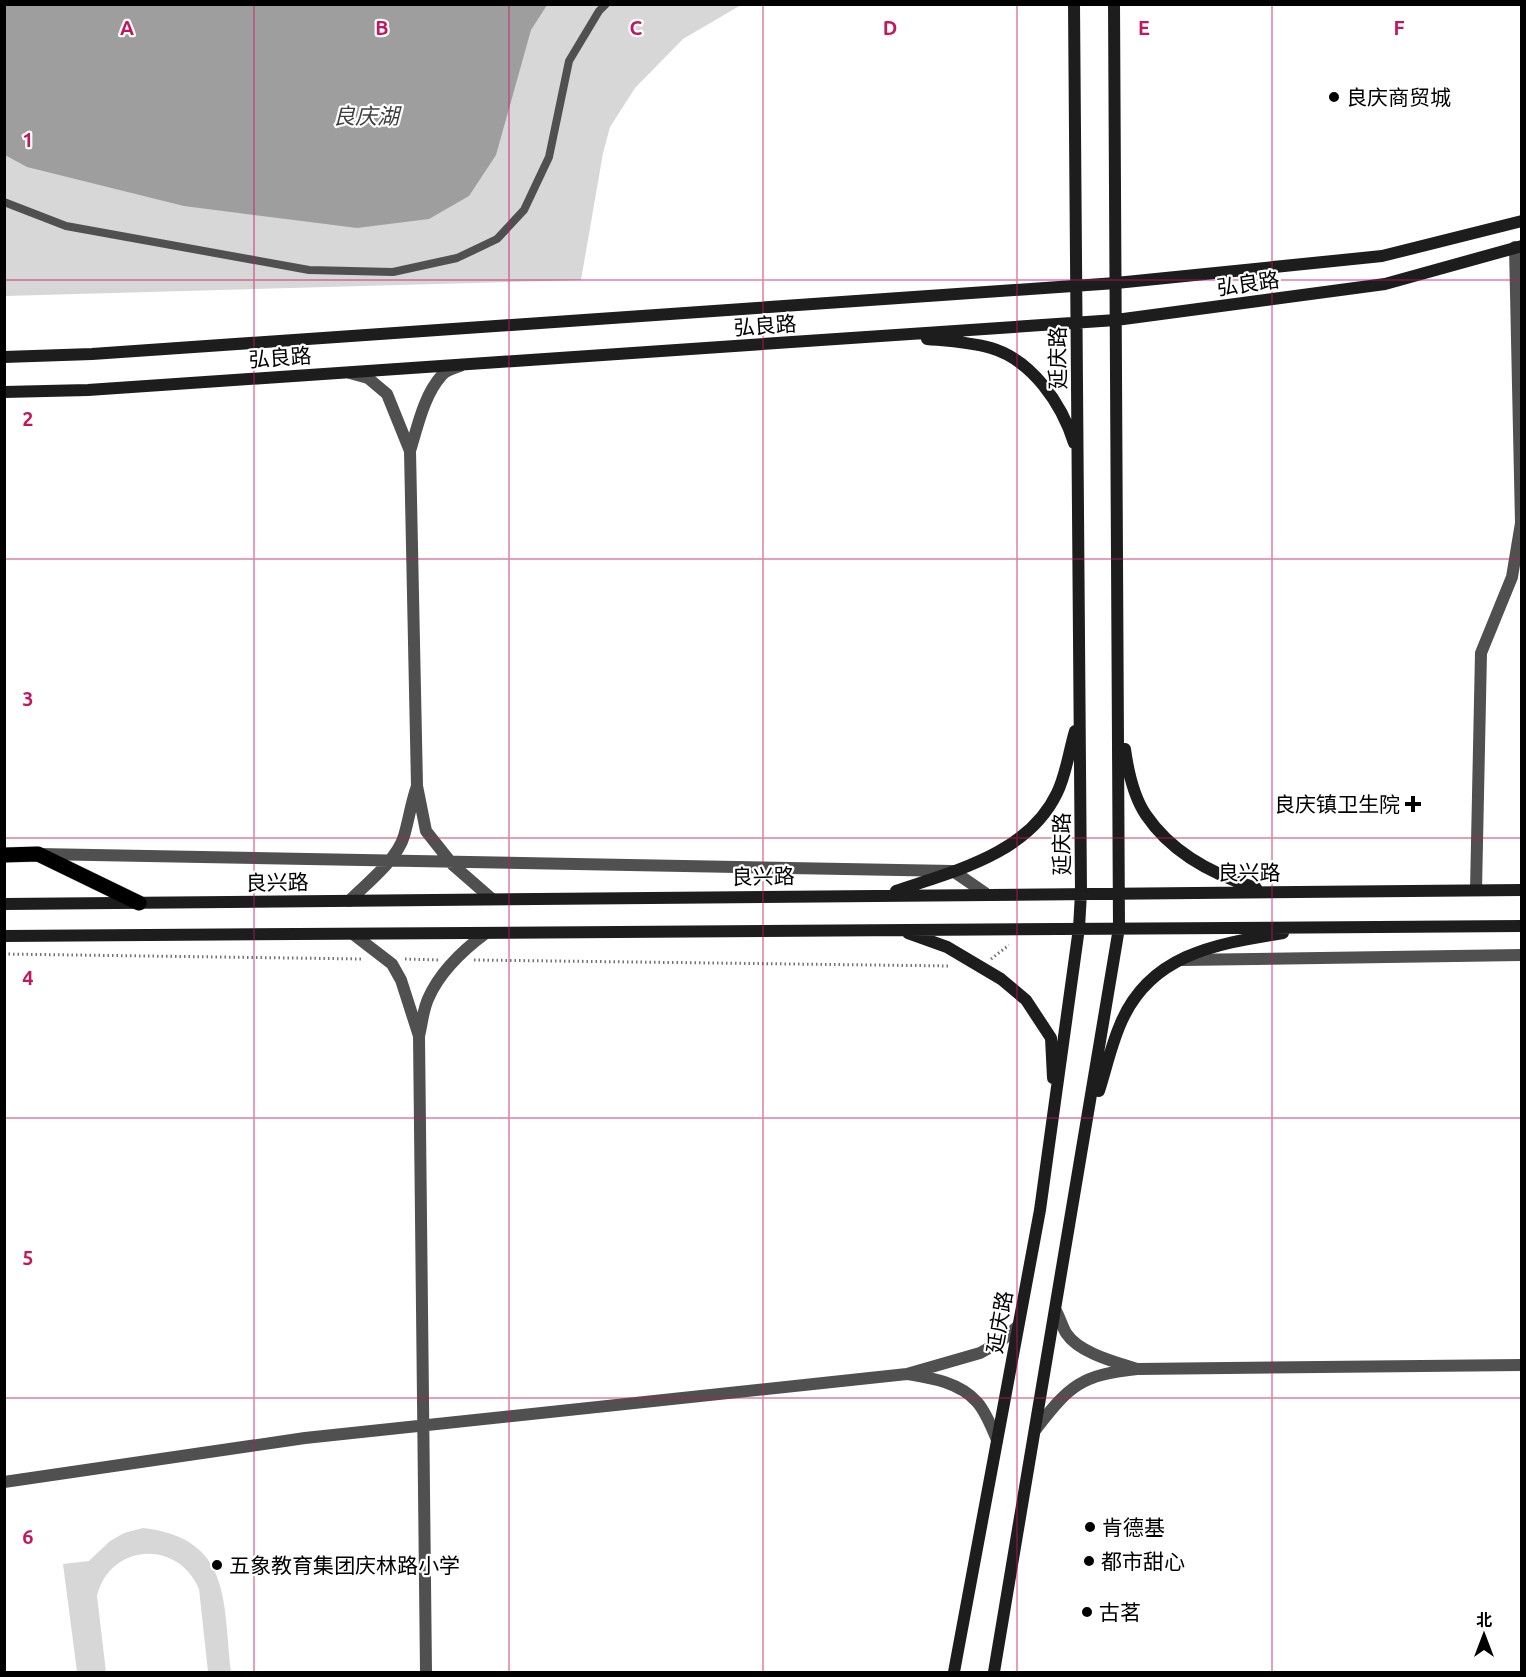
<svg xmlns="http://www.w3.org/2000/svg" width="1526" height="1677" viewBox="0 0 1526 1677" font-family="Ubuntu,'Noto Sans SC',sans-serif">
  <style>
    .green { fill: #d7d7d7 }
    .water { fill: #9e9e9e }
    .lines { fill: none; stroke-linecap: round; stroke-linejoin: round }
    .primary-casing { stroke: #dbdbdb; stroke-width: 16 }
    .path { stroke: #727272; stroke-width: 3; stroke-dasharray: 1.5 3; stroke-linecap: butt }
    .lane { stroke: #505050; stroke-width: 8 }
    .street { stroke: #505050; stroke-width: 12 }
    .secondary { stroke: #1d1d1d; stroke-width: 12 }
    .primary { stroke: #000; stroke-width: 15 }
    .grid { fill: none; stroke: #c2185b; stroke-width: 1.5; stroke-opacity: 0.55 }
    .poi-dot { fill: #000; stroke: #fff; stroke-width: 2 }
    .labels { text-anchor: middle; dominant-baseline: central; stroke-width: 4.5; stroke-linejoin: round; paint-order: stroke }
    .poi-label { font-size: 21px; fill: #000; stroke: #fff; text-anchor: start }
    .street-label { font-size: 21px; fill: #000; stroke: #fff }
    .water-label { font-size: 22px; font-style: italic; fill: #3f3f3f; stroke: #fff }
    .grid-label { font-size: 20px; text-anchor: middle; font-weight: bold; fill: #c2185b; stroke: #fff; stroke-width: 4.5; stroke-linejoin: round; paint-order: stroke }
  </style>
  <rect width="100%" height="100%" fill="#fff"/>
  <path class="green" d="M4 5H741L683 39 635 88 610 127 603 153 581 280 5 296Z
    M143 1528C232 1538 223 1602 231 1672H208L199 1589C178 1539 110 1543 97 1596L106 1672H77L63 1564 89 1561 110 1541 124 1533Z"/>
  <path class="water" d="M5 4H547V5L531 30 496 155 469 196 429 219 357 228 184 206 27 167 5 155Z"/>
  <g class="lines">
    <defs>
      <path id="primary" d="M4 855 38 854 139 903"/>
    </defs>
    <use href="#primary" class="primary-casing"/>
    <path class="path" d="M4 954 363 959
      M405 959 438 960
      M991 959 1009 945
      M474 960 951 966"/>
    <path class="lane" d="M4 202 66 226 309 270 393 272 457 258 497 239 524 210 549 157 569 61 599 11 606 4"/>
    <path class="street" d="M350 373 368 378 387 394 410 451C418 425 424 395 442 375 446 370 454 368 460 366
      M410 451 417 786
      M39 854 953 871 985 893
      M1476 890 1481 653 1512 577 1521 523 1515 247
      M349 901C366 884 397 860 404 836 409 819 411 803 417 786L426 831 453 865 492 899
      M353 934 392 964 401 980 419 1036C422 1024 423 1010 428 999 440 971 463 950 486 933
      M1182 960 1522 955
      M419 1036 426 1672
      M1137 1369 1522 1365
      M1036 1429C1070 1385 1081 1375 1137 1369 1115 1362 1079 1353 1066 1333 1062 1326 1060 1318 1056 1311
      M997 1440C992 1428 986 1412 977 1402 959 1382 931 1378 907 1374L980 1353 1000 1342 1018 1326
      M4 1482 305 1438 907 1374"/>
    <path class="secondary" d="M927 339C949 341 970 342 991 348 1032 360 1062 404 1074 443
      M4 357 92 354 1116 283 1382 256 1522 221
      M4 392 88 390 1116 320 1385 284 1522 246
      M1125 749C1128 771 1133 796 1146 815 1171 852 1214 875 1256 888
      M896 891C954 871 1028 854 1057 793 1066 775 1069 751 1075 731
      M4 904 1522 890
      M908 933 947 947 1001 979 1026 1000 1051 1038 1053 1078
      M4 936 1522 926
      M1099 1091C1106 1069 1111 1046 1120 1025 1149 954 1216 944 1283 933
      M954 1672 1040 1210 1079 928 1081 893 1074 4
      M994 1672 1119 928 1114 4"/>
    <use href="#primary" class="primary"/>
  </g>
  <path class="grid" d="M254 4V1672M509 4V1672M763 4V1672M1017 4V1672M1272 4V1672M4 280H1522M4 559H1522M4 838H1522M4 1118H1522M4 1398H1522"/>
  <g class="poi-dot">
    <circle cx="1334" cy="97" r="6"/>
    <path d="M1410 795h6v6h6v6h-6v6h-6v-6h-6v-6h6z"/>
    <circle cx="1090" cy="1527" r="6"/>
    <circle cx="1089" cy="1561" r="6"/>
    <circle cx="217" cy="1565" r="6"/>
    <circle cx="1087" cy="1612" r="6"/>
  </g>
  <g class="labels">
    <g class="poi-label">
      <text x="1346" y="97">良庆商贸城</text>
      <text x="1400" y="804" text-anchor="end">良庆镇卫生院</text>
      <text x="1102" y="1527">肯德基</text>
      <text x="1101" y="1561">都市甜心</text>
      <text x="229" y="1565">五象教育集团庆林路小学</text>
      <text x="1099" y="1612">古茗</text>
    </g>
    <g class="street-label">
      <text transform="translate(1248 283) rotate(-8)">弘良路</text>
      <text transform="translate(765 325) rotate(-4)">弘良路</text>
      <text transform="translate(280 357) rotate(-4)">弘良路</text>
      <text transform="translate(1057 358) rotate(-90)">延庆路</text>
      <text transform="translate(1061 844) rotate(-90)">延庆路</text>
      <text x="1249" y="872">良兴路</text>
      <text transform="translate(763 876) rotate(-1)">良兴路</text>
      <text transform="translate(277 882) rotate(-1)">良兴路</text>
      <text transform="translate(999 1322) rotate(-80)">延庆路</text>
    </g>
    <g class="water-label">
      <text x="366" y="115">良庆湖</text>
    </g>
  </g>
  <g class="grid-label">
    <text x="127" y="35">A</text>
    <text x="382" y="35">B</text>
    <text x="636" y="35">C</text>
    <text x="890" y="35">D</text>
    <text x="1144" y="35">E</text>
    <text x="1399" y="35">F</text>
    <text x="28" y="147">1</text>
    <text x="28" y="426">2</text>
    <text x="28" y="706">3</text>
    <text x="28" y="985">4</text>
    <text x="28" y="1265">5</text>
    <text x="28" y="1544">6</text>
  </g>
  <rect width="1526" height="1677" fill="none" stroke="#000000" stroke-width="12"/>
  <g transform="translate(1484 1635)" stroke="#ffffff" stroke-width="4.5" paint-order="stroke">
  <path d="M0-4.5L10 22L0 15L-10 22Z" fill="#000000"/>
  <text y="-9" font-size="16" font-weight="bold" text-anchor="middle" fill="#000000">北</text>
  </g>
</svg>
